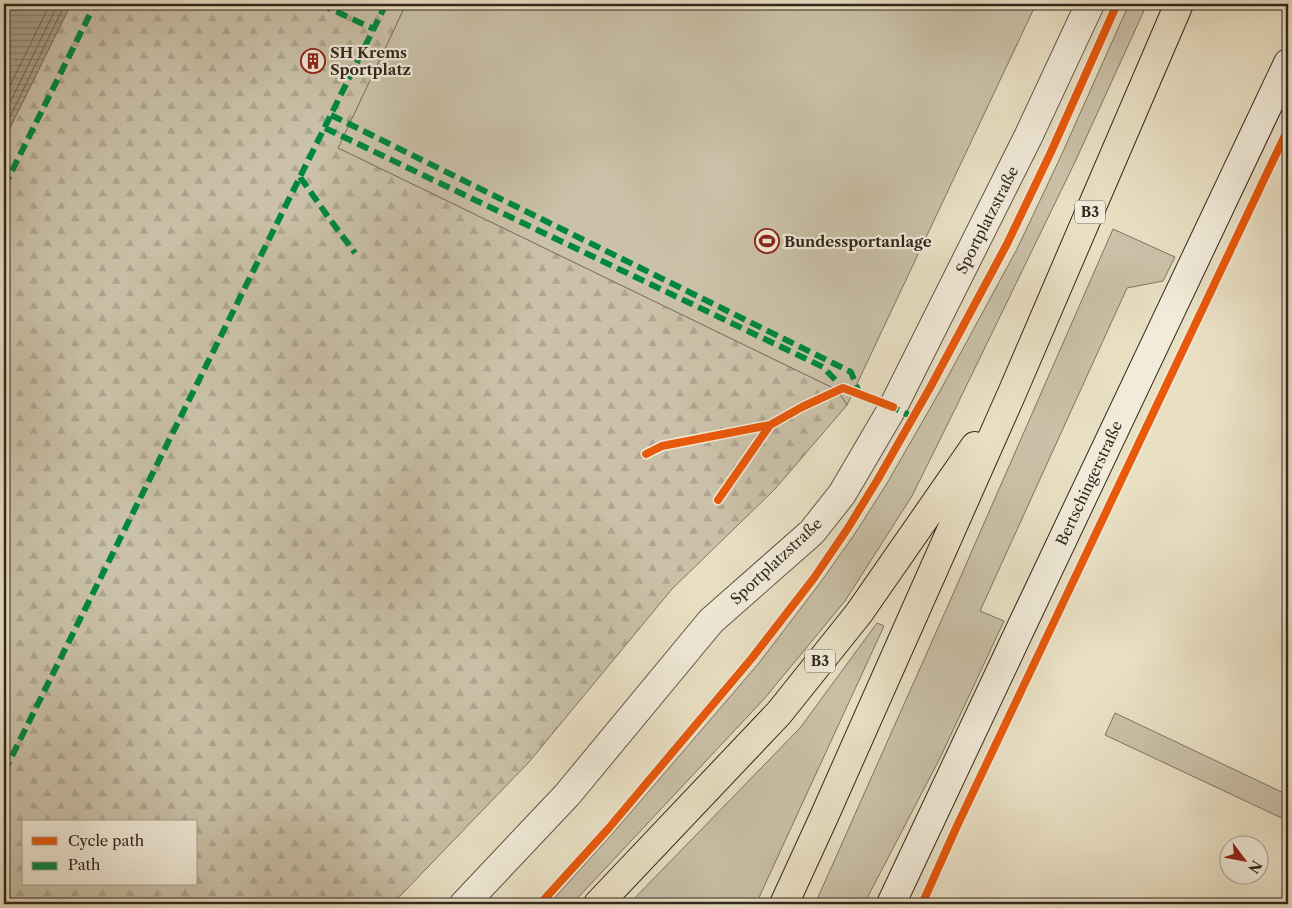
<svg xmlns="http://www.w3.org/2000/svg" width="1292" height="908" viewBox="0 0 1292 908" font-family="'Libre Caslon Text',serif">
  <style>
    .grass { fill: #cac1a8; stroke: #7e7463 }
    .forest { fill: url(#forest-firs); stroke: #7e7463; fill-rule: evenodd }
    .water { fill: url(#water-rules); stroke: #7b7060 }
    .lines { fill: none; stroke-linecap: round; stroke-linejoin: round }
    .shore { stroke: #6e6455; stroke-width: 1 }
    .street-casing { stroke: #605548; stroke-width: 30 }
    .secondary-casing { stroke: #32271e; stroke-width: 30 }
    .highway-casing { stroke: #32271e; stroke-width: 30 }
    .street { stroke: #f1ebd9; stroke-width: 28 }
    .secondary { stroke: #f1ebd9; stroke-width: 28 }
    .highway { stroke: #e9e0c4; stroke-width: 28 }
    .quiet { stroke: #00873e; stroke-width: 6; stroke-dasharray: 12 6; stroke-linecap: butt }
    .cycleway-casing { stroke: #f1ebd9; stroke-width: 11 }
    .cycleway { stroke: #e8590c; stroke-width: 8 }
    .labels { text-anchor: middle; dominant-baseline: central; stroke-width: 4.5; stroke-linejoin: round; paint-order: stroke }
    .shield { fill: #f1ebd9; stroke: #6b6256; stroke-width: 1 }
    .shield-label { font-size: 14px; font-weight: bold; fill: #32271e }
    .poi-label { font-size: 15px; font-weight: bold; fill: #32271e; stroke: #f1ebd9; text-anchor: start }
    .street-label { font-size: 15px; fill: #32271e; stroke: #f1ebd9 }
  </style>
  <defs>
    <pattern id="forest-firs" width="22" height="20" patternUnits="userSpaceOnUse" patternTransform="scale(1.25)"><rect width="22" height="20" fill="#cac1a8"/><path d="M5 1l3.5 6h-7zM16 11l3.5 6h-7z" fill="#aea690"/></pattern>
    <pattern id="water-rules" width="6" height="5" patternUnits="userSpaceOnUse" patternTransform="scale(1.25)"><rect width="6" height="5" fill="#aba18c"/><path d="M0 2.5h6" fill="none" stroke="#8c8372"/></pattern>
  </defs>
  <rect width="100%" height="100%" fill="#e9e0c4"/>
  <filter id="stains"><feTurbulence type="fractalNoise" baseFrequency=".004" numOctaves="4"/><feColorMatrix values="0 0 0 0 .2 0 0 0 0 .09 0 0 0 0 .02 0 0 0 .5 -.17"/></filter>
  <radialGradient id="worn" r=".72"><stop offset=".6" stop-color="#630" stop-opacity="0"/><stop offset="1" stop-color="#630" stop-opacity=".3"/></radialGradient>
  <path class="grass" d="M406 4H1036L847 405 837 390 338 148Z
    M1129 4H1147L1075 162 959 401 912 496 845 601 764 699 572 904H549L613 833 759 663 820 583 854 535 886 485 940 391 1017 249 1061 156Z
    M1113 229 1175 257 1163 281 1127 288 980 611 1004 621 940 758 864 904H815L946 610Z
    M877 623 884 626 756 904H629L800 728Z
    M1115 713 1288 795V821L1105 735Z"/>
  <path class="forest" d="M71 4H406L338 148 837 390 847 405 775 489 672 589 529 762 402 894 389 904H4V140ZM24 822H196V884H24Z"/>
  <path class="water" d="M5 4H71L4 140V6Z"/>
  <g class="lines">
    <path class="shore" d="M4 98 50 4
      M4 115 58 4
      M4 129 65 4"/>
    <defs>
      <path id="street" d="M464 904 567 795 711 621 812 532 842 494 893 407 1028 137 1090 4"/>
      <path id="secondary" d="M891 904 1026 617 1288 63"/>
      <path id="highway" d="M598 904 779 713 859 613 975 446
        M784 904 823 819 1012 393 1179 4"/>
    </defs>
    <use href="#street" class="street-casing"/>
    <use href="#secondary" class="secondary-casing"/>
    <use href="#highway" class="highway-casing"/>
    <use href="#street" class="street"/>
    <use href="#secondary" class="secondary"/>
    <use href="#highway" class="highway"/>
    <path class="quiet" d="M320 4 374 29
      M331 115 851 372 860 395
      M325 128 823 367 843 388 846 390
      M300 177 329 218 355 253
      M4 187 95 4
      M888 405 913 417
      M4 772 386 4"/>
    <defs>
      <path id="cycleway" d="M646 454 662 446 770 425 802 407 843 388 893 407
        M718 500 770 425
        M540 904 608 829 752 658 814 578 848 528 878 479 931 386 1007 244 1051 152 1117 4
        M922 904 957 826 1288 129"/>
    </defs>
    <use href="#cycleway" class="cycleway-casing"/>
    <use href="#cycleway" class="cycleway"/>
  </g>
  <defs>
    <symbol id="building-ring" viewBox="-11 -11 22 22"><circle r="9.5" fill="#f1ebd9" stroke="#8f2418" stroke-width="1.5"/><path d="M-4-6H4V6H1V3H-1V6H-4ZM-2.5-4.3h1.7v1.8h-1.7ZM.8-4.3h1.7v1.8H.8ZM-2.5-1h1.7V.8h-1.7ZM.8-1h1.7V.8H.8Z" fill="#8f2418"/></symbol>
    <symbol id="stadium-ring" viewBox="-11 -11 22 22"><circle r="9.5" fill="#f1ebd9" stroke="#8f2418" stroke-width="1.5"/><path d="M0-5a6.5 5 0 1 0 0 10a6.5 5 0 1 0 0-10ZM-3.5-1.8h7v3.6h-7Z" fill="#8f2418"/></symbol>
  </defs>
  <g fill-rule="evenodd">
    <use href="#building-ring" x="299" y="47" width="28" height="28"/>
    <use href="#stadium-ring" x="753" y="227" width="28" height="28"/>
  </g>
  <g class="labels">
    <g class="shield">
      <rect x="1075" y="200.5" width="30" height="23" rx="4"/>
      <rect x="805" y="649.5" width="30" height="23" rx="4"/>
    </g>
    <g class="shield-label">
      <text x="1090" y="212">B3</text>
      <text x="820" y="661">B3</text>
    </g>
    <g class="poi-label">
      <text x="330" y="52">SH Krems<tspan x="330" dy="17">Sportplatz</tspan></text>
      <text x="784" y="241">Bundessportanlage</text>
    </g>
    <g class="street-label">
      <text transform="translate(987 220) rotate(-63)">Sportplatzstraße</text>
      <text transform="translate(1089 483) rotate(-65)">Bertschingerstraße</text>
      <text transform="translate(776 561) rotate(-43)">Sportplatzstraße</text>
    </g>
  </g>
  <rect width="1292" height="908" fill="none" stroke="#e9e0c4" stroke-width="20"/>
  <rect x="5" y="5" width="1282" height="898" fill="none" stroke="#32271e" stroke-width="2.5"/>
  <rect x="10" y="10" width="1272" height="888" fill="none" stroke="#32271e"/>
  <rect x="22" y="820" width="175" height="65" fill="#f1ebd9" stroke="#a59d8e"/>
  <rect x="32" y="837" width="25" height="8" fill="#e8590c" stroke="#a59d8e"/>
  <text x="68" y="846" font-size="15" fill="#32271e">Cycle path</text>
  <rect x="32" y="862" width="25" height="8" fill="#00873e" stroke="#a59d8e"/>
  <text x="68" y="870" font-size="15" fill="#32271e">Path</text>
  <g transform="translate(1244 860) rotate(122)"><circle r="24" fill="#f1ebd9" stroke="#a59d8e"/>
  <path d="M0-4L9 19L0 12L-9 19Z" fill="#8f2418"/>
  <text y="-8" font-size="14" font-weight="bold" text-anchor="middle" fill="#32271e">N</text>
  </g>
  <rect width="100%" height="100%" filter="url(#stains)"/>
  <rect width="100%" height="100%" fill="url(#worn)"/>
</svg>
